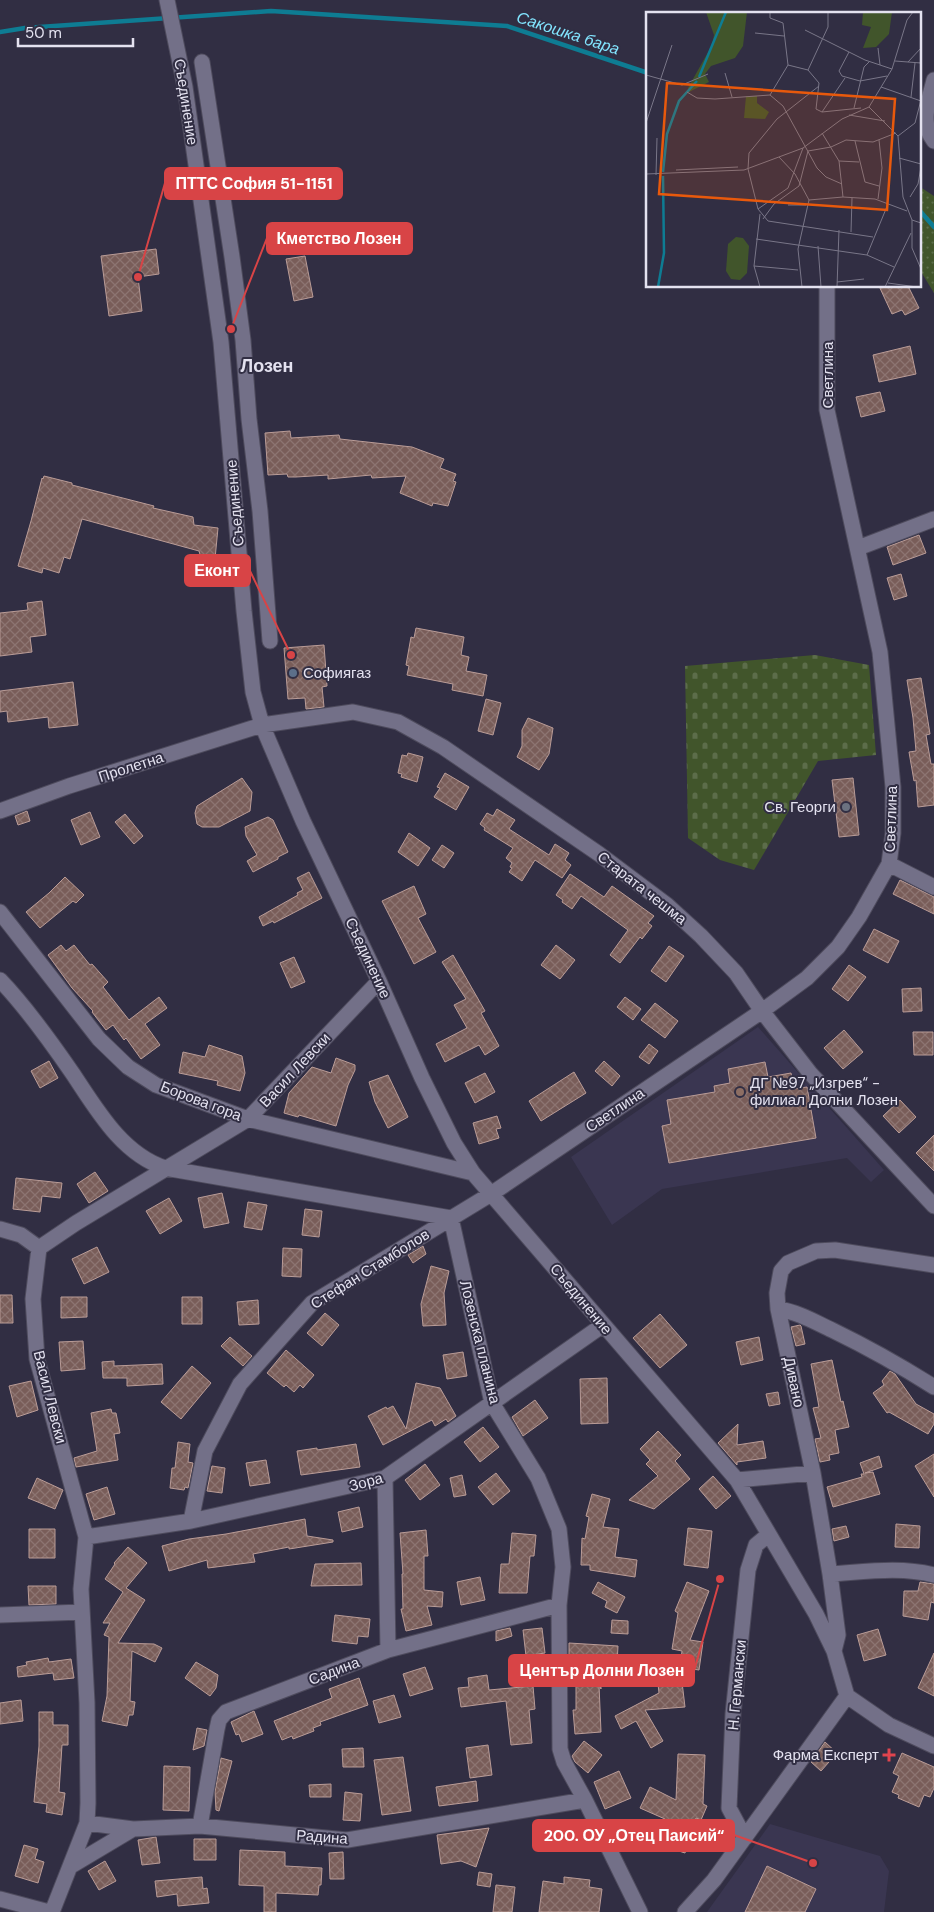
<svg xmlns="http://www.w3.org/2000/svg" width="934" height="1912" viewBox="0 0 934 1912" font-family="'DM Sans',sans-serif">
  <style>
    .built { fill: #3a3651 }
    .grass { fill: url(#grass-dots) }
    .cemetery { fill: url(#cemetery-stones) }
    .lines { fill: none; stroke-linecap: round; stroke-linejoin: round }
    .stream { stroke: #0e7c93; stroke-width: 4.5 }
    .building { fill: url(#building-cross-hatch); stroke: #ba9c97 }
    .minor-casing { stroke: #4e4b5d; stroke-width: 17 }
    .minor { stroke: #737088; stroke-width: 15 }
    .service-dot { fill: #5c6f8a; stroke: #312e43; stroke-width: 2 }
    .worship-dot { fill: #6b7280; stroke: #312e43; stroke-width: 2 }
    .education-dot { fill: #8d6e63; stroke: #312e43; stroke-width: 2 }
    .health-dot { fill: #e0444e; stroke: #312e43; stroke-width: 2 }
    .labels { text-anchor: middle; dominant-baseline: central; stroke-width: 4; stroke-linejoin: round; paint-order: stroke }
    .street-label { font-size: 15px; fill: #e4e2f0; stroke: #312e43 }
    .poi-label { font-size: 15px; fill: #e4e2f0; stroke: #312e43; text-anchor: start }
    .water-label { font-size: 16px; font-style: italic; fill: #82e4fe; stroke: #312e43 }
    .quarter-label { font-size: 18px; font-weight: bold; fill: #e4e2f0; stroke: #312e43 }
    .inset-river { fill: none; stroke: #0e7c93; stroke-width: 2.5 }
    .inset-road { fill: none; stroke: #797688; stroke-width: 1 }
    .view { fill: #e8590c; fill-opacity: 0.15; stroke: #e8590c; stroke-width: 2.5 }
    .inset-edge { fill: none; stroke: #e4e2f0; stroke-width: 2.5 }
    .leader { fill: none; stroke: #d84446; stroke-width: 2 }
    .callout-dot { fill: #d84446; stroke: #312e43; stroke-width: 2 }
    .callout { fill: #d84446; stroke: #d84446; stroke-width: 2 }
    .callout-label { font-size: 16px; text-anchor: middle; font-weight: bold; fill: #fff }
  </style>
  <defs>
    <pattern id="grass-dots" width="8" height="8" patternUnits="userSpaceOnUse" patternTransform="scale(1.25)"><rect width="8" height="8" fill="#41552b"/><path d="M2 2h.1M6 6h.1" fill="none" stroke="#5c6d4a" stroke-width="1.8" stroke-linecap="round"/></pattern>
    <pattern id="cemetery-stones" width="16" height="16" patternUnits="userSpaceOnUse" patternTransform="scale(1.25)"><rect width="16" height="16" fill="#41552b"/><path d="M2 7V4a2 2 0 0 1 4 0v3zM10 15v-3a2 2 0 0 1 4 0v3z" fill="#5c6d4a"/></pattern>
    <pattern id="building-cross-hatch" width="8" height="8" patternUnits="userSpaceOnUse" patternTransform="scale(1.25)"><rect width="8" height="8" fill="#795d59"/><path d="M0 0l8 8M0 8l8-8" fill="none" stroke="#8c7471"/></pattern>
  </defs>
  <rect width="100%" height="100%" fill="#312e43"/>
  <path class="built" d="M758 1027 884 1170 871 1182 847 1158 662 1189 612 1225 571 1157Z
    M770 1824 880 1856 889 1871 884 1912H707Z"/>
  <path class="grass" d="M920 187 934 196V293L920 270Z"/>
  <path class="cemetery" d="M815 655 869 665 876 755 818 761 754 870 720 860 688 838 685 666Z"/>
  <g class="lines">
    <path class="stream" d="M0 32 25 28 271 11 507 26 648 73
      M920 211 934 227"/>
  </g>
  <path class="building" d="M156 249 159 274 138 277 142 311 109 316 101 256Z
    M305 256 313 297 294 301 286 259Z
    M879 286H908L919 308 905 315 902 310 892 314Z
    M910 346 916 374 879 382 873 355Z
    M880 392 885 411 861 417 856 397Z
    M290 431 291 438 339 435 340 439 412 447 444 459 440 468 456 474 453 481 456 482 448 506 433 503 432 506 400 493 406 476 372 478 371 475 328 479V475L296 477H288L287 474 268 475 265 433Z
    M44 476 72 483V485L154 506 153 508 193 517 194 525 218 528 215 559 201 558 199 551 82 519 70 559 64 557 59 573 43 568 42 573 18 566 31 521 42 478 43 479Z
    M919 535 926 553 893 565 887 547Z
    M901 574 907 596 894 600 887 578Z
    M42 601 46 635 30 637 32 652 0 656V613L28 610 27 603Z
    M416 628 464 637 461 655 469 657 466 671 487 675 483 696 452 690 453 684 407 675 409 666 406 665 411 637 414 638Z
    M324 645 327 686 322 687 324 707 306 709 305 698 288 699 284 648Z
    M921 678 930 734 926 735 931 764H934V805L918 807 916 780 914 781 909 752 916 751 913 718 907 680Z
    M73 682 78 725 49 728 48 717 8 722 7 711 0 712V691Z
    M486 699 501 703 493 735 478 731Z
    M528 718 553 728 549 754 539 770 517 757 522 746V730Z
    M408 753 423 757 417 782 401 777 402 774 398 773 402 755 407 756Z
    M445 773 469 787 456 810 434 797 440 788 437 787Z
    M242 778 252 792 250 811 219 827H202L197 824 195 813 197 806Z
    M853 778 859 835 839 837 832 780Z
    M497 809 515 820 509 829 549 855 555 844 569 853 565 860 571 865 562 878 535 860 522 881 509 872 512 868 510 867 512 863 506 858 513 848 484 830 485 828 480 824 487 813 493 816Z
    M27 811 30 821 18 825 15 816Z
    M90 812 100 837 81 845 71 820Z
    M125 814 143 836 134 844 115 822Z
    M268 817 273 820 288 852 278 857V859L253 872 247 861 257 855 246 836 245 827Z
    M409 833 430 848 418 866 398 852Z
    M442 845 454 853 444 868 432 860Z
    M309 872 322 898 274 923 273 921 263 926 259 917 298 895 297 893 303 890 297 878Z
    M570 874 604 897 612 886 654 916 648 923 652 926 642 939 640 937 620 963 610 955 628 930 581 896 572 909 562 902 563 900 556 895Z
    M65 877 84 895 76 903 73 901 40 928 26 912 49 893Z
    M900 880 934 897V914L893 894Z
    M414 886 426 914 418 918 436 952 414 964 382 901Z
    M874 929 899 941 888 963 863 950Z
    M61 945 66 951 74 945 90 965 92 964 108 982 103 987 129 1020 159 997 167 1008 145 1024 160 1045 141 1059 126 1038 124 1040 113 1025 106 1030 92 1012 93 1011 72 988 48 955Z
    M556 945 575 960 560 979 541 965Z
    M669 946 684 956 666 982 651 971Z
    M453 955 485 1011 481 1013 499 1046 485 1055 479 1045 445 1062 436 1044 467 1028 454 1005 466 999 442 962Z
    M294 957 305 982 291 988 280 963Z
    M849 965 866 977 848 1001 832 989Z
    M921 988 922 1011 903 1012 902 989Z
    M625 997 641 1009 633 1020 617 1007Z
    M655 1003 678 1021 665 1038 641 1020Z
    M844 1030 863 1052 843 1069 824 1048Z
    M913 1032H933V1055H914Z
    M649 1044 658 1051 649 1064 639 1057Z
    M209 1045 242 1056 245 1073 240 1091 217 1085 218 1081 179 1073 183 1052 205 1057Z
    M336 1058 355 1065V1070L348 1085 336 1126 299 1115 298 1117 284 1113 289 1093 312 1067 331 1073Z
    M49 1061 58 1078 40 1088 31 1071Z
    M604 1061 620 1076 612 1086 595 1071Z
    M765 1062 768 1077 791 1073 794 1089 807 1087 816 1138 669 1163 662 1126 671 1124 667 1100 715 1092 714 1086 730 1083 728 1069Z
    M574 1072 586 1093 541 1121 529 1101Z
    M485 1073 495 1092 475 1103 465 1083Z
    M388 1075 408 1117 388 1128 375 1102 369 1082Z
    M900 1100 916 1117 899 1133 883 1116Z
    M497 1116 501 1128 496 1129 499 1138 479 1144 473 1123Z
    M934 1135V1171L916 1153Z
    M95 1172 108 1191 89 1203 77 1184Z
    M16 1178 62 1183 60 1198 42 1196 40 1212 13 1209Z
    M222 1193 229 1223 204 1228 198 1198Z
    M169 1198 182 1221 160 1234 146 1211Z
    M248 1202 267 1205 262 1230 244 1227Z
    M305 1209 322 1211 319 1237 302 1235Z
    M423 1246 426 1254 413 1263 408 1255Z
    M97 1247 109 1272 84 1284 72 1259Z
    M283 1248 302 1249 301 1277 282 1276Z
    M431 1266 449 1271 444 1293 446 1325 423 1326 421 1304Z
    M0 1295H12L13 1323H0Z
    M61 1297H87V1317L61 1318Z
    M182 1297H202V1324H182Z
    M258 1300 259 1324 239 1325 237 1302Z
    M325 1313 339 1325 322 1346 307 1333Z
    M660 1314 687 1345 660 1368 633 1338Z
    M800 1325 801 1326 805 1344 796 1346 791 1327Z
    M230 1337 252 1356 243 1366 221 1346Z
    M759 1337 763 1360 741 1365 736 1342Z
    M83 1341 85 1369 61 1371 59 1342Z
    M286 1350 314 1375 303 1388 300 1385 294 1392 286 1385 284 1387 267 1373Z
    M463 1352 467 1376 447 1379 443 1355Z
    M832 1360 841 1402 843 1401 849 1427 835 1430 839 1453 829 1455 830 1460 820 1462 815 1439 821 1438 813 1408 819 1407 811 1364Z
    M114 1361V1366L162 1364 163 1384 127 1386V1378H103L102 1362Z
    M192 1366 211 1383 181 1419 161 1402Z
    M890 1371 895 1374 916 1404 934 1414V1424L928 1434 889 1412 887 1413 873 1393 884 1385 882 1381Z
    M607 1378 608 1423 581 1424 580 1379Z
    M31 1381 38 1410 17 1417 9 1386Z
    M416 1383 440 1388 456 1416 448 1422 446 1419 435 1426 432 1420 426 1423 383 1445 368 1416 386 1407 387 1409 393 1406 406 1429Z
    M778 1392 780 1404 769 1406 766 1394Z
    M535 1400 548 1418 523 1436 512 1417Z
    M111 1409 112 1413H116L120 1433 114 1434 118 1460 76 1467 74 1458 97 1451 91 1413Z
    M738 1424 737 1445 763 1441 766 1458 737 1462V1465L718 1443Z
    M483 1427 499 1447 480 1462 464 1442Z
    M658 1431 681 1455 675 1461 690 1479 654 1509 629 1500 658 1476 646 1464 650 1460 640 1449Z
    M178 1442 190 1444 188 1462 193 1463 188 1488 185 1487 184 1490 170 1488 172 1468H175Z
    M356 1444 360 1467 301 1475 297 1451 317 1448V1450Z
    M934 1454V1497L915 1466Z
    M879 1456 882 1467 865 1473 873 1472 880 1494 833 1507 827 1487 862 1477 861 1474H864L860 1463Z
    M266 1460 270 1483 250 1486 246 1463Z
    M425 1464 440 1485 420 1500 405 1480Z
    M212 1466 225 1468 222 1493 207 1491Z
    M496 1473 510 1491 493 1505 478 1487Z
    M462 1475 466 1495 454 1497 450 1478Z
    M713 1476 731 1496 716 1509 699 1489Z
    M37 1478 63 1490 55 1509 28 1498Z
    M107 1487 115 1514 94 1520 86 1494Z
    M592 1494 610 1499 603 1527 619 1529 615 1557 637 1560 635 1577 590 1570V1565H581L582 1538 585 1539 589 1517 586 1516Z
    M359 1507 363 1527 342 1532 338 1512Z
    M305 1519 307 1536 333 1540V1542L289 1549V1547L253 1554 255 1562 208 1568 207 1560 169 1571 162 1546 189 1539 226 1534Z
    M896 1524 920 1526 919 1548 895 1547Z
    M846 1526 849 1537 834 1541 832 1529Z
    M688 1528 712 1531 708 1568 684 1565Z
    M29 1529H55V1558H29Z
    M426 1530 428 1556H424V1590L443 1592 442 1607 427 1606 432 1625 406 1631 401 1609H403L402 1574H403L400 1533Z
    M512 1533 536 1535 534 1556H530L527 1593H499L501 1564H509Z
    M128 1547 147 1563 126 1588 145 1600 118 1643 154 1644 162 1648 155 1662 132 1651 130 1701 135 1702 133 1715H129L127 1726 102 1721 107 1696 109 1637 104 1635 110 1623H103L123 1592 105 1579 115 1564 114 1563Z
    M361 1563 362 1585 311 1586 315 1564Z
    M480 1577 485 1600 461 1605 457 1582Z
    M598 1582 625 1597 617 1613 605 1607 607 1601 592 1593Z
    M687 1582 709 1591 690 1640 703 1642 699 1670 680 1667 682 1651 672 1649 678 1613 675 1611Z
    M920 1582 934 1584V1603L931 1602 928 1620 903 1616 904 1591H918Z
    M28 1586H56V1604L29 1605Z
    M335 1615 370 1619 368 1637 358 1636 357 1644 332 1641Z
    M612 1620 628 1621V1634L611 1633Z
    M510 1628 512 1636 496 1641V1631Z
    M542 1628 545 1653 526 1656 523 1630Z
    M878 1629 886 1655 864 1661 857 1635Z
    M569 1643 618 1646 617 1664 601 1663V1689L599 1685 601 1732 575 1734 573 1710H576V1662H569Z
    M934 1653V1696L918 1688Z
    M48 1658 49 1662 71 1659 74 1678 54 1680 53 1673 18 1677 17 1667 27 1665 26 1662Z
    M196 1662 218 1675 216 1688 210 1696 185 1678Z
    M425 1667 433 1689 410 1696 403 1674Z
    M487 1675 489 1690 533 1686 535 1709 529 1710 532 1743 511 1745 506 1701 461 1707 458 1688 469 1687 468 1678Z
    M359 1678 368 1705 320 1722 321 1725 313 1728 314 1731 293 1739 292 1736 282 1740 274 1721 332 1698 329 1689Z
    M682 1682 685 1707 645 1710 663 1741 651 1748 636 1721 621 1729 615 1716 659 1693 658 1684Z
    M394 1695 401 1717 379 1723 373 1701Z
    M21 1700 23 1721 0 1724V1703Z
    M254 1711 263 1734 242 1742 239 1734 236 1735 231 1722Z
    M39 1712H53V1725H68V1745H62L59 1792 65 1793 62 1815 46 1812 47 1804 34 1802 39 1746Z
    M197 1728 207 1730 204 1746 193 1750Z
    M584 1741 602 1755 588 1773 575 1762 572 1756Z
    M825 1742 837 1753 821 1771 811 1762Z
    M488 1745 492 1775 470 1778 466 1748Z
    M363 1748 364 1767H343L342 1749Z
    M902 1753 934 1767V1788L930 1797 924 1795 919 1807 898 1798 899 1795 892 1792 899 1776 893 1773Z
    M678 1754 705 1755 703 1804 707 1806 701 1820 696 1818 685 1853 657 1844 665 1819 640 1808 650 1787 676 1800Z
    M403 1757 411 1811 382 1815 374 1760Z
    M221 1758 232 1761 219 1811 216 1810 215 1792Z
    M164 1766 190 1767 189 1811 163 1810Z
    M619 1771 631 1798 605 1809 594 1782Z
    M476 1781 478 1801 439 1806 436 1787Z
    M331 1784V1797H310L309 1785Z
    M345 1792 362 1794 360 1821 343 1820Z
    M489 1828 476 1867 461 1861 441 1864 437 1835Z
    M156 1837 160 1863 142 1865 138 1840Z
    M194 1839H216V1860H194Z
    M24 1845 38 1849 35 1859 44 1862 38 1883 15 1876Z
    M240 1850 285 1852V1866L322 1868 321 1885H319L318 1895 276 1893V1912H264V1886L239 1885Z
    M343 1852 344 1879H330L329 1853Z
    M105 1861 116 1881 99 1890 88 1871Z
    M767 1866 816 1889 805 1912H745Z
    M479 1872 492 1874 490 1887 477 1885Z
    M202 1877 203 1889 207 1888 209 1903 178 1906 177 1894 157 1897 155 1881Z
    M564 1877 590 1880 589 1887 602 1889 599 1912H539L543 1881 564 1884Z
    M496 1885 515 1887 512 1912H493Z"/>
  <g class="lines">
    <defs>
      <path id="minor" d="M167 0 185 87 221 342 244 611 253 692 262 725 303 821 379 981 422 1078 454 1143 473 1173 737 1480 816 1614 834 1651 847 1696 889 1725 934 1746
        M202 62 232 257 243 340 249 419 260 511 270 641
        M934 80C929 101 919 122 934 141
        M858 548 934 519
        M0 811 69 786 262 725 353 712 398 722 443 747 599 854 667 905 701 936 736 973 762 1011 810 1073 934 1206
        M889 864 934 887
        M0 912 99 1039 128 1067 156 1085 248 1119 473 1173
        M0 980C27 1008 51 1042 73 1074 97 1110 122 1154 165 1168L451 1218 492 1403 538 1478 559 1529 563 1567 559 1605 560 1749 564 1762 585 1800 640 1912
        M0 1229 21 1235 39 1248
        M778 1309C798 1312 815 1322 832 1330 867 1347 901 1366 934 1387
        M385 1478 388 1650
        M737 1480 813 1473
        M191 1521 205 1451 240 1384 312 1303 491 1194 762 1011 807 978 838 947 859 917 889 864 893 833V787L880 652 827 410V286
        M86 1537 191 1521 385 1478 603 1325
        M830 1574C863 1572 901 1566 934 1575
        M0 1615 82 1612
        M834 1651 838 1635 830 1574 813 1473 778 1309 777 1293 781 1271 788 1263 816 1251 835 1250 934 1265
        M87 1823 133 1829 200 1826 347 1840 585 1800
        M200 1826 217 1729 219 1720 226 1712 388 1650 559 1605
        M745 1838 729 1808 733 1714 748 1570 756 1545 768 1535
        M71 1866 133 1829
        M0 1899 49 1912
        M52 1912 87 1823 88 1803 87 1703 81 1589 86 1537 37 1359 33 1299 39 1248 76 1223 248 1119 379 981
        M685 1912 714 1880 847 1696"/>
    </defs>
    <use href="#minor" class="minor-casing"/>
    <use href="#minor" class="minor"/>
  </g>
  <circle class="service-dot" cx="293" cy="673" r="5"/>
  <circle class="worship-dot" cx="846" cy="807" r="5"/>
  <circle class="education-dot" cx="740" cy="1092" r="5"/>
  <path class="health-dot" d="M886.5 1747.5h5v5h5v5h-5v5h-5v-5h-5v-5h5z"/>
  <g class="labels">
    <g class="street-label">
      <text transform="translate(186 102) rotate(81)">Съединение</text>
      <text transform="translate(828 375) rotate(-90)">Светлина</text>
      <text transform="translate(235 503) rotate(-95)">Съединение</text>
      <text transform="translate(131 767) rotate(-18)">Пролетна</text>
      <text transform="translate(891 819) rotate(-88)">Светлина</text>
      <text transform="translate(642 888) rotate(38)">Старата чешма</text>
      <text transform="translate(368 958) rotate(65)">Съединение</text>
      <text transform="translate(295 1070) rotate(-47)">Васил Левски</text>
      <text transform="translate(201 1101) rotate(21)">Борова гора</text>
      <text transform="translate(615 1110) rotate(-34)">Светлина</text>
      <text transform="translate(370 1269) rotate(-32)">Стефан Стамболов</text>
      <text transform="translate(581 1299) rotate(50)">Съединение</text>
      <text transform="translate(480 1342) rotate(76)">Лозенска планина</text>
      <text transform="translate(794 1382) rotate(78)">Дивано</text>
      <text transform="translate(50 1397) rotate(76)">Васил Левски</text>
      <text transform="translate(366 1482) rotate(-15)">Зора</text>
      <text transform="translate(334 1671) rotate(-21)">Садина</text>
      <text transform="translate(737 1685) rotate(-85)">Н. Германски</text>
      <text transform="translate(322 1837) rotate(4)">Радина</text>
    </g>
    <g class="poi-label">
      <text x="303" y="673">Софиягаз</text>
      <text x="836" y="807" text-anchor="end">Св. Георги</text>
      <text x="750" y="1083">ДГ №97 „Изгрев“ -<tspan x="750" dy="17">филиал Долни Лозен</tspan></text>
      <text x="879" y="1755" text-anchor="end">Фарма Експерт</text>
    </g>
    <g class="water-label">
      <text transform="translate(568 33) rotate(18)">Сакошка бара</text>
    </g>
    <g class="quarter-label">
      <text x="267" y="366">Лозен</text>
    </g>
  </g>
  <g transform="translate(646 12)">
    <rect width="275" height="275" fill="#312e43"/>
    <path d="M60 0H101L97 34 89 46 65 54 59 62 63 70 43 80 42 76 66 33 68 23ZM217 0H246L243 22 230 35 217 36 225 15 216 13Z" fill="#41552b"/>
    <path d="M100 84H111V91L123 100 119 107 98 106Z" fill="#41552b"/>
    <path d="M90 225 97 226 103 234 101 261 94 268 85 267 80 259 82 232Z" fill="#41552b"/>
    <path class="inset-river" d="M53 65 80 0M17 160 21 122 33 89 51 69M12 275 18 241 17 164"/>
    <path class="inset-road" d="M182 0V15L162 58 173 71 170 97 176 100 215 96M159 18 219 48 246 57M109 21 138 24M232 36 234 53M203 40 193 59 196 64 214 69 241 64M249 49 275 51M262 50 275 36M142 53 162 58M79 61 86 85M0 63 36 73 62 62M173 74 131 107 103 141 102 157 112 197 122 209 227 225M235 75 275 89M41 80 51 86 69 87 124 83 137 94 171 156 180 165 196 172M124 83 142 53 137 11 124 6V0M265 85 269 51M223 95 252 124 257 185 266 208 275 211M208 96 218 55 223 50M176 100 199 66M203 103 239 109M0 111 26 33M176 121 193 149 197 185M252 124 269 111 275 88M209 129 219 170 233 174M133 145 149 162 163 188M253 146 275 152M193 149 213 150M30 158 92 155M0 162 98 158 157 136 196 107 223 95 246 57 261 8 267 0M10 163 11 126M264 185 272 172 275 155M232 187 236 156 233 128M163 188 197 185 229 187 261 199M142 193H160M112 197 142 176 157 136M114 202 108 254 114 275M117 207 128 192 153 174 162 139 185 135 200 128 227 130 250 121M266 208V236L275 257M205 220 206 186M110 227 221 243 248 255M172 234 175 275M221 243 242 192M108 254 152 258M191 270 218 267M242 271 271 275M156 275 152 237 163 188M191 275 193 218M239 275 265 221"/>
    <path class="view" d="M21 71 249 87 241 198 13 182Z"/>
    <rect width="275" height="275" class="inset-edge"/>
  </g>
  <path class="leader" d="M138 277L165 183M231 329L267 238M291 655L250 571M720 1579L694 1671M813 1863L734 1835"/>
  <g class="callout-dot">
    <circle cx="138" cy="277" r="5"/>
    <circle cx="231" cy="329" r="5"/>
    <circle cx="291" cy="655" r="5"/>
    <circle cx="720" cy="1579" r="5"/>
    <circle cx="813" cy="1863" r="5"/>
  </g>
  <g class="callout">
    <rect x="165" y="168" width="177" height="31" rx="5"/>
    <rect x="267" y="223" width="145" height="31" rx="5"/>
    <rect x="185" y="555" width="65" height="31" rx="5"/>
    <rect x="509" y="1655" width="185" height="31" rx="5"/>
    <rect x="533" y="1820" width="201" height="31" rx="5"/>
  </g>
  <g class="callout-label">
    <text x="254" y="189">ПТТС София 51-1151</text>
    <text x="339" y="244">Кметство Лозен</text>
    <text x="217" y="576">Еконт</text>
    <text x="602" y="1676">Център Долни Лозен</text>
    <text x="634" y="1841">200. ОУ „Отец Паисий“</text>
  </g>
  <path d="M18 38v8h115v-8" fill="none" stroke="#e4e2f0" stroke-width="2.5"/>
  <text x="25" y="38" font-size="15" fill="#e4e2f0" stroke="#312e43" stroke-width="4" paint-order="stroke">50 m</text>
</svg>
